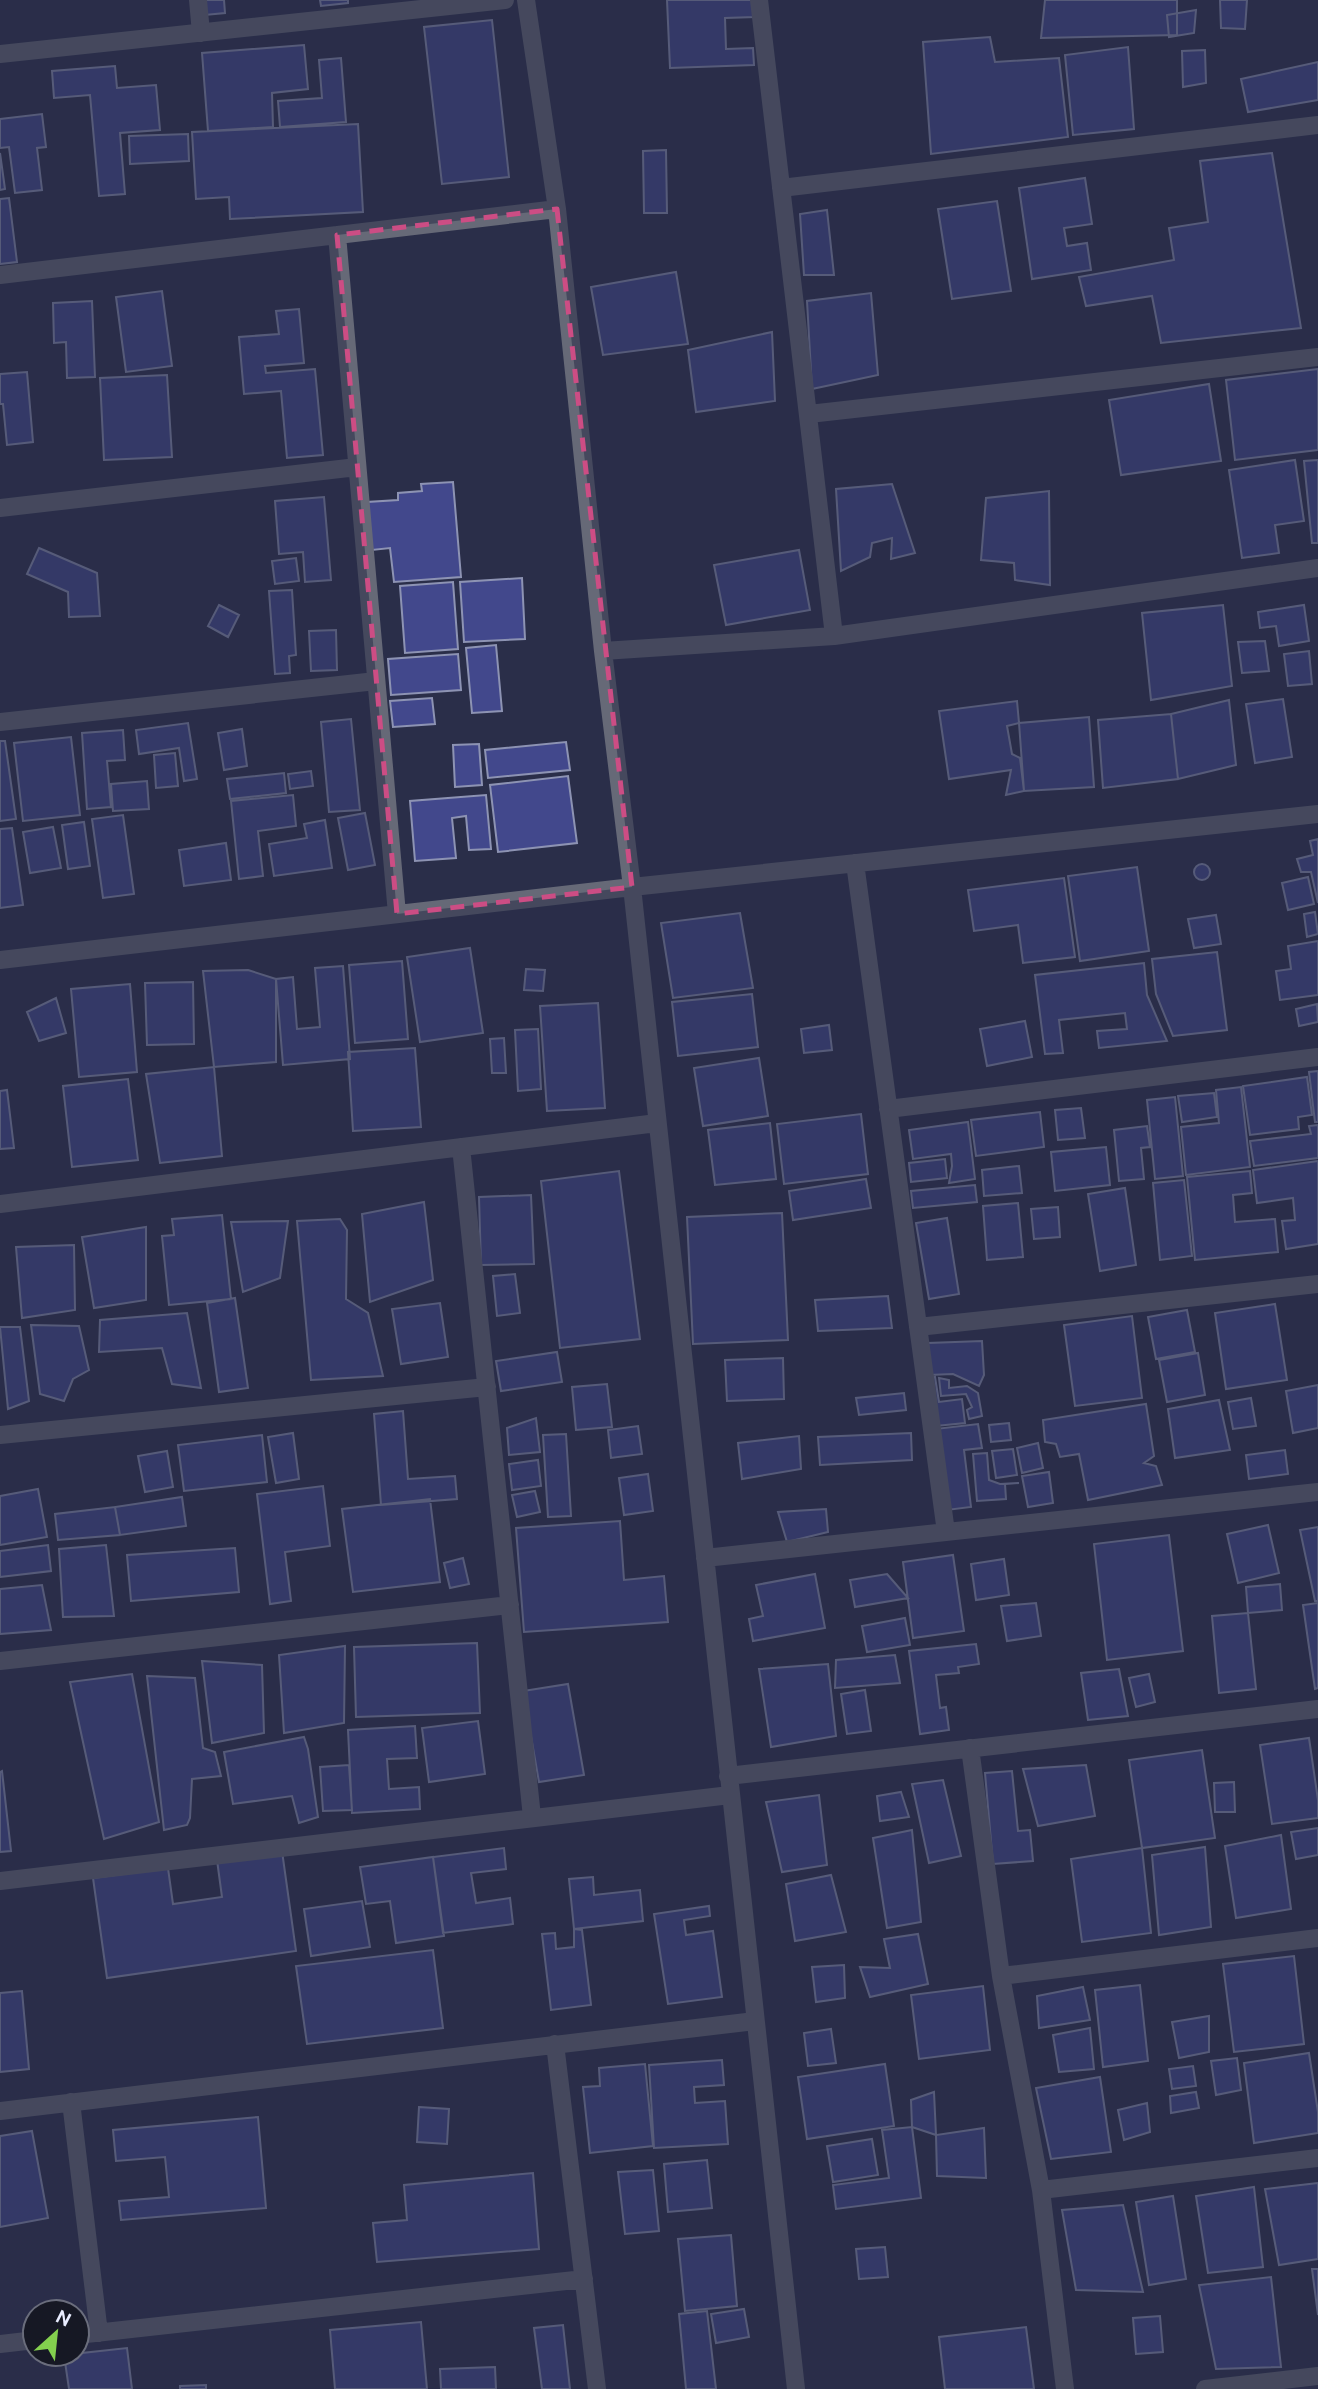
<svg xmlns="http://www.w3.org/2000/svg" width="1318" height="2389" viewBox="0 0 1318 2389" font-family="Ubuntu,sans-serif">
  <style>
    .building { fill: #42488c; stroke: #8d93b3; stroke-width: 2 }
    .lines { fill: none; stroke-linecap: round; stroke-linejoin: round }
    .minor { stroke: #666977; stroke-width: 18 }
    .marked { fill: none; stroke: #cc4d84; stroke-width: 5; stroke-dasharray: 14 9; stroke-linejoin: round }
  </style>
  <rect width="100%" height="100%" fill="#2a2e49"/>
  <path class="building" d="M203 0H224L225 13 205 15Z
    M320 0H348V3L321 6Z
    M667 0H754L755 17 725 18 726 49 753 48 754 65 670 68Z
    M1045 0H1177V35L1041 38Z
    M1220 0H1247L1245 29 1221 28Z
    M1196 10 1194 33 1169 37 1167 15Z
    M492 20 509 177 442 184 424 27Z
    M990 37 995 62 1059 58 1068 137 931 154 923 42Z
    M304 45 308 89 272 93 273 127 208 131 202 53Z
    M1128 47 1134 129 1073 135 1065 55Z
    M1205 50 1206 83 1183 87 1182 51Z
    M341 58 346 122 280 127 278 101 322 98 319 60Z
    M1318 62V100L1248 112 1241 79Z
    M115 66 117 88 156 85 160 130 120 133 125 194 99 196 90 95 54 98 52 71Z
    M42 114 46 147 37 148 42 190 15 193 9 147 0 148V119Z
    M358 124 363 212 230 219 229 197 196 199 192 132Z
    M188 134 189 161 130 164 129 136Z
    M666 150 667 213H644L643 151Z
    M0 153 5 189 0 190Z
    M1272 153 1301 328 1161 343 1152 296 1086 306 1079 277 1174 260 1169 228 1208 222 1200 161Z
    M1085 178 1092 224 1064 228 1067 246 1087 243 1091 270 1032 279 1019 188Z
    M9 198 17 262 0 264V199Z
    M997 201 1011 291 952 299 938 209Z
    M827 210 834 275H804L800 214Z
    M676 272 688 344 603 355 591 287Z
    M162 291 172 366 126 372 116 297Z
    M871 293 878 375 812 389 807 301Z
    M92 301 95 377 67 378 66 342 54 343 53 303Z
    M299 309 304 363 265 366 266 373 315 369 323 455 287 458 281 391 244 394 239 337 279 334 276 311Z
    M772 332 775 401 696 412 688 350Z
    M1318 369V450L1235 460 1226 380Z
    M27 372 33 442 7 445 3 404H0V374Z
    M167 375 172 457 104 460 100 378Z
    M1209 384 1221 461 1121 475 1109 400Z
    M1295 460 1304 521 1275 525 1279 553 1242 558 1229 470Z
    M1318 460V543H1312L1304 461Z
    M453 482 461 577 394 582 390 548 372 550 367 502 398 500V493L422 491 421 484Z
    M892 484 915 553 891 559 892 538 872 543 870 557 841 571 836 489Z
    M1049 491 1050 585 1015 580 1014 563 981 560 986 498Z
    M324 497 331 580 305 582 303 552 279 554 275 501Z
    M39 548 97 573 100 616 69 617 68 592 27 574Z
    M799 550 810 610 726 625 714 565Z
    M296 558 299 581 275 584 272 561Z
    M522 578 525 639 464 642 460 582Z
    M453 582 458 649 405 653 400 586Z
    M292 590 296 655 289 656 290 673 275 674 269 591Z
    M219 605 239 615 228 637 208 626Z
    M1223 605 1232 686 1151 700 1142 613Z
    M1304 605 1309 641 1279 646 1276 626 1260 628 1258 612Z
    M336 630 337 670 311 671 309 631Z
    M1265 641 1269 671 1242 673 1238 642Z
    M496 645 502 711 472 713 466 648Z
    M1309 651 1312 684 1288 686 1284 654Z
    M458 654 461 690 391 695 388 659Z
    M432 698 435 724 393 727 390 701Z
    M1283 699 1292 757 1255 763 1246 704Z
    M1229 700 1236 765 1178 779 1171 714Z
    M1017 701 1019 723 1007 726 1012 754 1020 758 1024 791 1006 795 1011 770 949 779 939 711Z
    M1171 714 1178 779 1103 788 1098 720Z
    M1089 717 1094 787 1024 791 1019 723Z
    M351 719 360 810 329 812 321 722Z
    M188 723 197 779 184 781 179 748 139 754 136 730Z
    M242 729 247 766 224 770 218 733Z
    M123 730 125 760 107 761 111 807 87 809 82 733Z
    M71 737 80 815 23 821 14 743Z
    M0 741H5L16 819 0 821Z
    M566 742 570 770 488 778 485 750Z
    M479 744 482 785 455 787 453 745Z
    M175 753 178 786 156 788 154 755Z
    M311 771 313 786 290 789 288 774Z
    M284 773 286 793 230 799 227 779Z
    M568 776 577 843 498 852 490 785Z
    M147 781 149 809 113 811 111 784Z
    M293 795 296 826 258 831 263 876 239 879 231 801Z
    M486 795 491 849 469 850 466 816 452 818 456 858 415 861 410 801Z
    M365 813 375 865 348 870 338 818Z
    M123 815 134 894 103 898 92 819Z
    M325 820 332 868 274 876 269 844 307 838 304 824Z
    M84 822 90 866 68 869 62 825Z
    M53 827 61 868 30 873 23 832Z
    M12 828 23 905 0 908V829Z
    M1318 839V903L1311 872H1301L1297 859 1313 855 1310 841Z
    M226 843 231 880 184 886 179 850Z
    M1194 872a8 8 0 1 1 16 0a8 8 0 1 1-16 0Z
    M1137 867 1149 951 1080 961 1068 876Z
    M1308 877 1314 904 1288 910 1282 883Z
    M1064 878 1075 957 1023 963 1018 925 974 931 968 890Z
    M1315 912 1318 934 1307 937 1304 914Z
    M740 913 753 988 673 998 661 923Z
    M1216 915 1221 944 1194 948 1188 919Z
    M1318 941V995L1280 1000 1276 971 1291 969 1288 946Z
    M470 948 483 1033 420 1042 407 957Z
    M1217 952 1227 1030 1173 1036 1156 994 1152 959Z
    M402 961 408 1039 355 1043 349 965Z
    M1144 963 1147 995 1167 1041 1099 1048 1097 1031 1127 1029 1125 1013 1059 1020 1063 1053 1045 1054 1035 975Z
    M343 966 350 1059 283 1065 276 979 293 977 297 1029 320 1027 315 968Z
    M526 969 545 970 543 991 524 990Z
    M248 970 276 979V1062L214 1067 203 971Z
    M193 982 194 1044 147 1045 145 983Z
    M130 984 137 1072 79 1077 71 989Z
    M752 994 758 1047 678 1056 672 1002Z
    M56 998 66 1033 39 1041 27 1012Z
    M598 1003 605 1108 547 1111 540 1006Z
    M1317 1004 1318 1022 1299 1026 1296 1009Z
    M1025 1021 1032 1057 987 1066 980 1029Z
    M829 1025 832 1050 804 1053 801 1029Z
    M538 1029 541 1089 518 1091 515 1030Z
    M504 1038 506 1073H492L490 1039Z
    M415 1048 421 1127 353 1131 348 1052Z
    M759 1058 768 1116 703 1126 694 1068Z
    M214 1067 222 1156 160 1163 146 1074Z
    M1318 1071V1122H1315L1309 1072Z
    M1307 1077 1312 1115 1298 1117 1299 1129 1250 1135 1243 1086Z
    M128 1079 138 1160 72 1167 63 1086Z
    M1241 1087 1250 1167 1186 1175 1181 1127 1219 1123 1216 1090Z
    M7 1090 14 1148 0 1149V1091Z
    M1214 1093 1217 1117 1182 1122 1178 1096Z
    M1175 1097 1183 1176 1155 1179 1147 1100Z
    M1081 1108 1085 1138 1058 1140 1055 1110Z
    M1040 1112 1044 1147 976 1156 971 1120Z
    M861 1114 868 1174 784 1184 777 1124Z
    M968 1122 975 1179 949 1183 952 1166 951 1154 913 1159 909 1130Z
    M770 1123 776 1179 715 1185 708 1130Z
    M1318 1125V1158L1254 1166 1250 1141 1311 1134 1309 1126Z
    M1147 1126 1150 1147 1141 1148 1144 1179 1119 1181 1114 1130Z
    M1106 1147 1110 1185 1055 1191 1051 1152Z
    M945 1159 947 1178 911 1182 909 1163Z
    M1318 1161V1244L1286 1249 1282 1221 1295 1220 1293 1198 1257 1203 1253 1170Z
    M1019 1166 1022 1193 984 1196 982 1170Z
    M619 1171 640 1339 560 1348 541 1181Z
    M1250 1171 1252 1193 1233 1195 1235 1222 1275 1219 1278 1252 1195 1260 1187 1177Z
    M866 1179 871 1208 793 1220 789 1191Z
    M1184 1180 1192 1256 1160 1260 1153 1183Z
    M975 1185 977 1202 913 1208 911 1191Z
    M1125 1188 1136 1265 1100 1271 1088 1194Z
    M531 1195 534 1264 481 1265 479 1197Z
    M424 1202 433 1280 370 1302 362 1214Z
    M1018 1203 1023 1257 987 1260 983 1206Z
    M1058 1207 1060 1237 1034 1239 1031 1209Z
    M782 1213 788 1340 693 1344 687 1217Z
    M222 1215 231 1299 169 1305 162 1236 174 1235 172 1219Z
    M947 1218 959 1294 929 1299 916 1223Z
    M340 1219 347 1230 346 1299 368 1313 383 1376 311 1380 297 1221Z
    M288 1221 280 1278 243 1292 231 1222Z
    M146 1227V1300L94 1308 82 1237Z
    M74 1245 75 1310 22 1318 16 1247Z
    M515 1274 520 1313 497 1316 493 1276Z
    M888 1296 892 1328 818 1331 815 1300Z
    M235 1298 248 1388 219 1392 207 1303Z
    M440 1303 448 1357 401 1364 392 1309Z
    M1275 1304 1287 1380 1226 1389 1215 1313Z
    M1187 1310 1195 1352 1156 1359 1148 1317Z
    M187 1313 201 1388 172 1384 162 1348 99 1352 100 1320Z
    M1132 1316 1142 1398 1075 1406 1064 1325Z
    M31 1325 79 1326 89 1370 73 1379 64 1401 40 1394Z
    M0 1327H20L29 1401 8 1409Z
    M982 1341 984 1375 979 1386 953 1374 929 1375 928 1343Z
    M557 1352 562 1382 501 1391 496 1361Z
    M1198 1353 1205 1395 1167 1402 1159 1360Z
    M783 1358 784 1399 727 1401 725 1360Z
    M935 1377 939 1402 962 1399 965 1423 936 1426 930 1378Z
    M939 1378 949 1380V1388L967 1386 978 1393 982 1416 969 1419 967 1410 972 1407 966 1394 941 1396Z
    M607 1384 612 1427 576 1430 572 1387Z
    M1318 1385V1428L1293 1433 1286 1391Z
    M904 1393 906 1410 859 1415 856 1398Z
    M1251 1398 1256 1426 1233 1429 1228 1402Z
    M1219 1400 1230 1450 1175 1458 1168 1409Z
    M1146 1404 1154 1456 1144 1463 1156 1466 1162 1485 1088 1500 1079 1454 1060 1457 1056 1444 1045 1442 1043 1420Z
    M403 1411 408 1479 455 1476 457 1499 381 1505 374 1414Z
    M536 1418 540 1452 509 1455 507 1428Z
    M1009 1423 1011 1440 991 1442 989 1425Z
    M978 1424 982 1448 964 1450 971 1507 947 1510 935 1429Z
    M638 1426 642 1454 611 1458 608 1430Z
    M293 1433 299 1479 276 1483 268 1437Z
    M911 1433 912 1460 820 1465 818 1437Z
    M566 1434 571 1516 548 1517 543 1435Z
    M262 1435 267 1482 184 1491 178 1445Z
    M799 1436 801 1469 742 1479 738 1443Z
    M1038 1443 1043 1468 1022 1473 1017 1448Z
    M1013 1449 1017 1475 996 1478 992 1451Z
    M1285 1450 1288 1474 1249 1479 1246 1455Z
    M167 1451 173 1487 145 1492 138 1456Z
    M987 1453 989 1480 1000 1484 1019 1483 1005 1484 1006 1499 977 1501 973 1454Z
    M538 1460 541 1486 512 1490 509 1464Z
    M1049 1472 1053 1503 1028 1507 1022 1476Z
    M648 1474 653 1511 624 1515 619 1478Z
    M323 1486 330 1546 285 1552 291 1601 270 1604 257 1494Z
    M38 1489 47 1537 0 1545V1496Z
    M535 1491 540 1512 517 1517 512 1495Z
    M182 1497 186 1526 120 1535 115 1507Z
    M430 1499 440 1582 353 1592 342 1509Z
    M115 1507 120 1535 58 1540 55 1514Z
    M826 1509 828 1532 787 1542 778 1512Z
    M620 1521 624 1580 664 1576 668 1622 524 1632 516 1528Z
    M1268 1525 1279 1573 1238 1583 1227 1534Z
    M1318 1527V1601H1315L1300 1530Z
    M1169 1535 1183 1651 1107 1660 1094 1544Z
    M48 1545 51 1571 0 1577V1551Z
    M106 1545 114 1616 63 1617 59 1549Z
    M235 1548 239 1592 131 1601 127 1555Z
    M953 1555 964 1631 913 1638 903 1562Z
    M463 1558 469 1584 450 1588 444 1563Z
    M1004 1559 1009 1595 976 1600 971 1564Z
    M815 1574 825 1628 753 1641 749 1619 763 1616 756 1585Z
    M887 1574 908 1598 855 1607 850 1580Z
    M1280 1584 1282 1610 1248 1613 1246 1587Z
    M42 1585 51 1630 0 1634V1589Z
    M1036 1603 1041 1636 1007 1641 1001 1606Z
    M1318 1603V1688L1315 1689 1303 1605Z
    M1248 1613 1256 1689 1219 1693 1212 1616Z
    M905 1618 910 1645 867 1652 862 1626Z
    M477 1643 480 1713 356 1717 354 1647Z
    M976 1644 979 1664 958 1667 959 1673 936 1675 940 1708 946 1707 949 1730 920 1734 909 1651Z
    M345 1646 344 1723 284 1733 279 1655Z
    M895 1655 900 1683 835 1688 836 1660Z
    M202 1661 262 1665 264 1733 212 1743Z
    M828 1664 836 1736 771 1747 759 1669Z
    M1119 1669 1128 1716 1088 1720 1081 1673Z
    M132 1674 159 1822 104 1839 70 1682Z
    M1149 1674 1155 1702 1136 1707 1129 1678Z
    M147 1676 195 1678 203 1748 215 1752 221 1776 192 1779 190 1818 187 1825 164 1830Z
    M568 1684 584 1775 539 1782 523 1691Z
    M865 1690 871 1731 847 1734 841 1694Z
    M478 1721 485 1774 429 1782 422 1728Z
    M415 1726 417 1758 387 1759 389 1789 419 1787 420 1809 352 1813 348 1730Z
    M304 1737 308 1749 318 1817 299 1823 292 1796 233 1804 224 1752Z
    M1309 1738 1318 1800V1818L1272 1824 1260 1745Z
    M1202 1750 1215 1838 1142 1848 1129 1760Z
    M349 1765 352 1810 323 1811 320 1767Z
    M1086 1765 1095 1816 1038 1826 1023 1769Z
    M2 1771 11 1851 0 1852V1772Z
    M1012 1771 1018 1831 1030 1830 1033 1861 993 1864 985 1773Z
    M943 1780 961 1856 929 1863 912 1784Z
    M1234 1782 1235 1812H1215L1214 1783Z
    M901 1792 909 1817 880 1821 877 1796Z
    M819 1795 827 1865 782 1872 766 1802Z
    M1318 1828V1855L1296 1859 1291 1832Z
    M912 1830 921 1922 887 1928 873 1838Z
    M1281 1835 1291 1909 1236 1918 1225 1846Z
    M1205 1847 1211 1927 1159 1935 1152 1855Z
    M504 1848 506 1869 471 1873 476 1903 510 1898 513 1924 443 1933 433 1857Z
    M1142 1848 1151 1933 1082 1942 1071 1859Z
    M282 1851 296 1951 107 1978 93 1878 168 1868 173 1904 222 1897 217 1860Z
    M433 1857 444 1936 396 1943 390 1901 366 1904 360 1867Z
    M831 1875 846 1932 795 1941 786 1884Z
    M593 1877 594 1895 640 1890 643 1921 574 1929 569 1879Z
    M362 1901 370 1947 311 1956 304 1909Z
    M709 1906 710 1916 684 1920 686 1935 713 1931 722 1997 668 2004 654 1914Z
    M574 1929 582 1930 591 2005 551 2010 542 1934 555 1933 556 1949 574 1947Z
    M918 1934 928 1984 870 1997 860 1967 890 1968 884 1939Z
    M433 1950 443 2028 307 2044 296 1966Z
    M1294 1956 1304 2044 1234 2052 1223 1964Z
    M844 1965 845 1998 816 2002 812 1967Z
    M1140 1985 1148 2061 1103 2067 1095 1990Z
    M983 1986 990 2050 919 2059 911 1995Z
    M1083 1987 1090 2020 1039 2028 1037 1996Z
    M22 1991 29 2069 0 2072V1993Z
    M1209 2016V2052L1179 2058 1172 2022Z
    M1090 2028 1094 2069 1059 2072 1053 2035Z
    M831 2029 836 2063 808 2066 804 2033Z
    M1309 2053 1318 2112V2133L1254 2143 1244 2063Z
    M1237 2058 1241 2090 1216 2095 1211 2061Z
    M722 2060 724 2085 694 2087 695 2103 725 2101 728 2144 654 2148 649 2065Z
    M645 2064 653 2146 590 2153 583 2087 600 2086 599 2068Z
    M885 2064 894 2126 807 2139 798 2077Z
    M1193 2066 1196 2086 1172 2089 1169 2069Z
    M1100 2077 1111 2152 1051 2159 1036 2088Z
    M934 2092 936 2135 912 2127 911 2100Z
    M1196 2092 1199 2108 1171 2113 1170 2096Z
    M1147 2103 1150 2132 1124 2140 1118 2110Z
    M419 2107 449 2109 447 2144 417 2142Z
    M258 2117 266 2208 121 2220 119 2201 169 2197 165 2157 116 2161 113 2130Z
    M912 2127 921 2198 836 2209 833 2185 889 2178 882 2130Z
    M984 2128 986 2178 937 2176 936 2135Z
    M32 2131 48 2218 0 2227V2136Z
    M872 2139 878 2175 833 2182 827 2146Z
    M707 2160 712 2208 668 2212 664 2164Z
    M653 2170 659 2231 625 2234 618 2172Z
    M533 2173 539 2249 377 2262 373 2223 407 2220 404 2185Z
    M1318 2183V2259L1279 2265 1265 2189Z
    M1254 2187 1263 2267 1208 2273 1196 2196Z
    M1173 2196 1186 2279 1149 2285 1136 2202Z
    M1123 2205 1143 2292 1076 2290 1062 2210Z
    M731 2235 737 2306 685 2311 678 2239Z
    M885 2247 888 2277 859 2279 856 2249Z
    M1312 2269H1318V2315Z
    M1271 2277 1281 2367 1216 2369 1199 2285Z
    M744 2309 749 2337 716 2343 711 2314Z
    M707 2311 716 2389H686L679 2314Z
    M1160 2316 1163 2352 1136 2354 1133 2318Z
    M421 2322 427 2389H335L330 2330Z
    M563 2325 570 2389H542L534 2328Z
    M1026 2327 1034 2389H945L939 2337Z
    M127 2348 132 2389H69L64 2355Z
    M495 2367 496 2389H441L440 2369Z
    M206 2385V2389H180V2386Z"/>
  <g class="lines">
    <path class="minor" d="M198 0 201 33
      M526 0 557 209 603 651 632 887 796 2389
      M759 0 834 636
      M0 54 505 0
      M781 188 1318 125
      M337 235 397 914
      M0 275 557 209
      M809 414 1318 357
      M0 508 357 467
      M603 651 834 636 1318 568
      M0 722 376 681
      M855 863 946 1532
      M0 960 632 887 1318 814
      M888 1109 1318 1057
      M461 1147 532 1817
      M0 1204 657 1123
      M918 1327 1318 1284
      M0 1435 487 1387
      M705 1558 1318 1492
      M0 1661 510 1605
      M970 1748 1001 1976 1041 2190 1065 2389
      M728 1776 1318 1709
      M0 1881 730 1795
      M1001 1976 1318 1938
      M555 2044 597 2389
      M71 2102 99 2333
      M0 2111 755 2021
      M1041 2190 1318 2158
      M77 2335 584 2279
      M0 2344 35 2340
      M1205 2389 1318 2376"/>
  </g>
  <path d="M0 0H1318V2389H0ZM557 209 632 887 397 914 337 235Z" fill="#2a2e49" fill-opacity=".55" fill-rule="evenodd"/>
  <path class="marked" d="M557 209 632 887 397 914 337 235Z"/>
  <g transform="translate(56 2333) rotate(27)"><circle r="33" fill="#161824" stroke="#6a6d7c" stroke-width="2"/>
  <path d="M0-5L12 26L0 18L-12 26Z" fill="#83d04e"/>
  <text y="-10" font-size="19" font-weight="bold" text-anchor="middle" fill="#e9edff">N</text>
  </g>
</svg>
